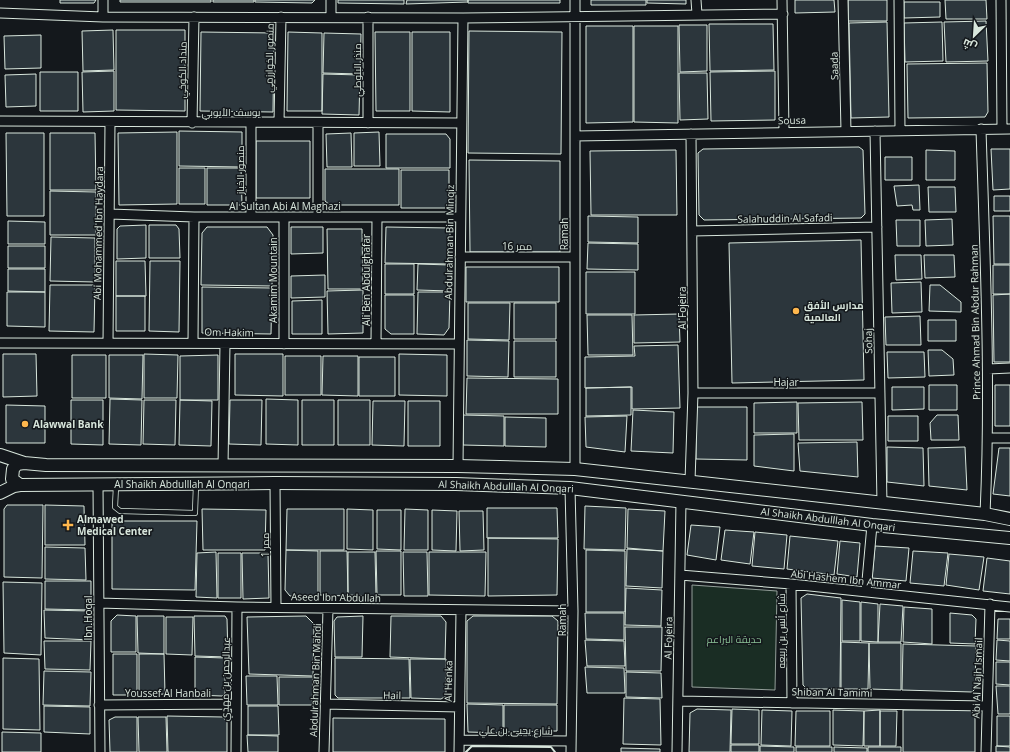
<svg xmlns="http://www.w3.org/2000/svg" width="1010" height="752" viewBox="0 0 1010 752" font-family="'Open Sans',Cairo,sans-serif">
  <style>
    .green { fill: #1a2d24; stroke: #939e99 }
    .building { fill: #2c363c; stroke: #d8e6dc }
    .lines { fill: none; stroke-linecap: round; stroke-linejoin: round }
    .lane-casing { stroke: #d8e6dc; stroke-width: 6 }
    .street-casing { stroke: #d8e6dc; stroke-width: 11 }
    .secondary-casing { stroke: #d8e6dc; stroke-width: 14 }
    .lane { stroke: #14181c; stroke-width: 4.5 }
    .street { stroke: #14181c; stroke-width: 9 }
    .secondary { stroke: #14181c; stroke-width: 12 }
    .wall { stroke: #d8e6dc; stroke-width: 2 }
    .poi-dot { fill: #ffb74d; stroke: #14181c; stroke-width: 1.5 }
    .labels { text-anchor: middle; dominant-baseline: central; stroke-width: 3; stroke-linejoin: round; paint-order: stroke }
    .street-label { font-size: 10px; fill: #d8e6dc; stroke: #14181c }
    .poi-label { font-size: 10px; font-weight: bold; fill: #d8e6dc; stroke: #14181c; text-anchor: start }
    .park-label { font-size: 10px; fill: #8ac095; stroke: #14181c }
  </style>
  <rect width="100%" height="100%" fill="#14181c"/>
  <path class="green" d="M692 585 777 591 775 690 692 687Z"/>
  <path class="building" d="M60 0H96L94 3H60Z
    M120 0H211V2H120Z
    M213 0H254V2H213Z
    M255 0H315L312 3 255 2Z
    M338 0H404V4L338 3Z
    M407 0H468V2L406 4Z
    M468 0H560V3H468Z
    M591 0H646V5H591Z
    M647 0H686V4L647 3Z
    M795 0H834L835 12 795 13Z
    M848 0H887V21H848Z
    M945 0H986L987 19H946Z
    M904 2H940V17L904 18Z
    M986 21 988 61 946 62 944 22Z
    M887 22 889 117 851 118 849 23Z
    M942 22 943 61 905 62 904 23Z
    M709 24H773L774 70 710 71Z
    M679 25H707V71L680 72Z
    M586 26H633V122L586 123Z
    M634 26H678V123L634 122Z
    M113 30 114 70 83 71 82 31Z
    M116 30H185V111L116 110Z
    M469 31 562 32 561 154 468 153Z
    M201 32 274 33 273 112 200 111Z
    M288 32 322 33V111H287Z
    M375 32H410V111H376Z
    M412 32H450V112L412 111Z
    M324 33 361 34 360 74 323 73Z
    M41 35V68L5 69 4 36Z
    M987 63 988 112 985 117 908 118 907 64Z
    M114 71V111L83 112 82 72Z
    M775 71V120L711 121 710 72Z
    M40 72H78V111H40Z
    M679 73H707L708 119 680 120Z
    M36 74V106L6 107 5 75Z
    M323 74 360 75 359 115 322 114Z
    M179 131 242 132V167L179 166Z
    M177 132V204L119 205 118 133Z
    M379 132 380 166H354V133Z
    M6 133H44V216H7Z
    M50 133H95L96 190H50Z
    M351 133 352 167H327L326 134Z
    M386 134H446L450 139V168H386Z
    M256 141H310V198H256Z
    M859 147 863 150 865 214 861 218 704 220 699 215 698 153 703 149Z
    M991 149H1010V189L993 190Z
    M676 150 677 215H591L590 151Z
    M926 150 955 151V180H926Z
    M885 157H912V180H885Z
    M469 160 560 161V252H470Z
    M179 168H205V204H179Z
    M207 168H241L242 205H207Z
    M325 169H399V205H330L325 201Z
    M401 170H449V208H401Z
    M919 185 920 210H913L912 205 897 206 894 186Z
    M928 187H955L956 212H929Z
    M50 191 96 192V235H50Z
    M994 196H1010V211H994Z
    M588 216 638 217V243L588 242Z
    M993 216H1010V264H994Z
    M952 219 953 245 926 246 925 220Z
    M896 220H920V246H897Z
    M8 221 45 222V244H8Z
    M146 225V258L117 259V229L120 226Z
    M149 225H176L179 229 180 258H149Z
    M207 227H267L273 235 272 286 201 285 202 233Z
    M291 227H323V253L291 254Z
    M386 227 450 228V264L385 263Z
    M327 229H362L363 289H328Z
    M51 237 95 238V282L50 281Z
    M861 240 864 380 732 383 729 243Z
    M588 243 638 244V270L587 269Z
    M8 246H45V268H8Z
    M895 255H921L922 279 896 280Z
    M924 255H954L955 277 925 278Z
    M116 261H145L146 296H116Z
    M150 261H180L179 332 149 331Z
    M385 264H414V294H385Z
    M418 264 450 265V291L417 290Z
    M993 265H1010V294H993Z
    M466 267H559V302H466Z
    M8 269H45V292L8 291Z
    M586 272H635V314H586Z
    M325 275V297L291 298V276Z
    M921 282 922 312 892 313 891 283Z
    M50 285H95L94 332 49 331Z
    M930 285H940L961 302V312L929 311Z
    M202 287 272 288 271 334 202 333Z
    M363 290V333L328 334 327 291Z
    M7 292H45V327L7 326Z
    M418 292H450L449 328 444 335 417 334Z
    M1010 294V362H994L993 295Z
    M385 295H414V334H391L385 329Z
    M116 296H145V331H116Z
    M322 300V334H292V301Z
    M468 303H510L509 340 468 339Z
    M514 303H556V339H514Z
    M679 314 680 342 634 343V315Z
    M587 315H632L633 355H588Z
    M920 316 921 345H886L885 317Z
    M928 320H956V341H928Z
    M467 340 509 341 508 377 467 376Z
    M514 341H556V377H514Z
    M678 345 680 408 632 409V387L585 388V357L635 356 634 346Z
    M928 350H942L953 359 954 375 929 376Z
    M887 352H924L925 377 888 378Z
    M3 354H36L37 396 3 397Z
    M144 354 178 355 177 398H144Z
    M235 354H283V396L235 395Z
    M399 354 447 355V396L399 395Z
    M72 355H106V398H72Z
    M109 355H143L142 399 109 398Z
    M218 355V400H180V356Z
    M285 356H321V395H285Z
    M323 356H358V396L322 395Z
    M359 357H395V396H359Z
    M467 378 558 379V414H466Z
    M929 385H957V410H929Z
    M995 385H1010V426H995Z
    M631 387V415L586 416V388Z
    M892 387H924V409L892 410Z
    M110 399 142 400 141 445 109 444Z
    M266 399 298 400V445L266 444Z
    M71 400H103V445L71 444Z
    M144 400H176L175 445 143 444Z
    M180 400 212 401 211 446 179 445Z
    M230 400H262L261 445 229 444Z
    M302 400H334V445H302Z
    M338 400H370V445H338Z
    M373 401H405L404 446 372 445Z
    M408 401H440V446H408Z
    M797 402V433H754V403Z
    M862 402 863 440H799L798 403Z
    M6 405 45 406V443H6Z
    M696 407H747V460L696 459Z
    M633 410 674 412 673 453 631 451Z
    M463 415 504 416V446L463 445Z
    M937 415H958L959 440H931L930 423Z
    M627 416 625 452 586 447 585 417Z
    M888 416H918V441H888Z
    M505 417 546 418V447L505 446Z
    M794 434V471L754 466V435Z
    M857 442 858 477 800 471 798 443Z
    M887 447 923 448 924 486 887 482Z
    M965 447 967 490 929 486 928 448Z
    M999 448H1010V496L993 494Z
    M7 505H43L42 578 4 577V509Z
    M45 505 84 506 85 545H45Z
    M585 506 626 508 625 550 584 549Z
    M487 508H557L558 538H487Z
    M202 509 266 510 265 550H203Z
    M287 509H344V550H286Z
    M347 509 373 510V550L347 549Z
    M405 509 428 510V550H404Z
    M628 509 665 511 663 551 627 548Z
    M377 510H401V550L377 549Z
    M432 510 457 511 456 551 432 550Z
    M459 511H483L484 550 460 551Z
    M112 521H197L195 590 112 589Z
    M691 525 720 527 716 560 687 555Z
    M725 530 754 532 750 564 721 560Z
    M755 532 787 535 784 569 752 566Z
    M790 536 838 541 834 575 787 569Z
    M488 538 558 539 557 595 488 596Z
    M840 541 860 543 857 577 837 574Z
    M875 546 909 548 906 581 872 578Z
    M45 547 85 548 86 580 45 579Z
    M627 549 663 551 662 588 626 586Z
    M286 550 318 551V596H290L285 590Z
    M586 550 625 551V612H586Z
    M320 551H347L348 596 320 595Z
    M376 551H401V595H377Z
    M913 551 948 553 944 586 910 583Z
    M216 552 217 598 196 597 197 553Z
    M348 552H375L376 596 348 595Z
    M403 552H427L428 596H404Z
    M429 552H486L485 596 429 595Z
    M218 553H241V598H218Z
    M242 553H268L269 598 243 599Z
    M949 554 984 557 979 590 946 585Z
    M987 558 1010 561V594L983 591Z
    M45 581H91V610L45 609Z
    M3 582 42 583 41 655 4 653Z
    M626 588 662 590 661 626 625 625Z
    M807 594 841 598 840 689H807L803 685 801 598Z
    M842 600 860 602V641H842Z
    M861 602 878 604V642L861 641Z
    M880 604 903 606 901 642H878Z
    M904 607 932 609V644L903 642Z
    M44 610 91 611 92 640 45 638Z
    M585 613H624V640L586 639Z
    M950 613 972 615 976 619 975 644 950 643Z
    M117 615 136 616V652H111V621Z
    M137 616H164V654L138 653Z
    M194 616H225L227 619 228 657 195 656Z
    M306 616 314 624 313 676 249 674 247 617Z
    M363 616 362 657H335L334 621 337 617Z
    M391 616H441L446 622 445 659 390 657Z
    M473 616H552L558 621 557 704 467 703V621Z
    M166 617H193L192 655 166 654Z
    M998 619H1010V639H997Z
    M625 627H662L661 671H626Z
    M585 640 624 641 625 666H587Z
    M997 640 1010 641V661L996 660Z
    M44 641H91L90 670 45 669Z
    M841 642 869 643 868 689H841Z
    M869 643H901V690L870 689Z
    M903 644 976 646 975 689 972 692 902 690Z
    M113 654H137V695H113Z
    M139 654H164L165 694 139 695Z
    M195 657 225 658V693L222 696 195 695Z
    M3 658 39 659 40 730 3 729Z
    M335 658 409 659 410 698H338L335 695Z
    M410 659H446V696L441 699 411 698Z
    M996 662H1010V685L996 684Z
    M585 667 624 668 625 693H587Z
    M44 671 91 672 90 706 43 705Z
    M626 672 661 673 662 698 626 697Z
    M246 676H277L278 705H247Z
    M279 677H313L312 705H279Z
    M996 686H1010V714H998Z
    M624 698 660 699 661 745 623 744Z
    M467 704 503 705V733L468 732Z
    M504 705H557V731L504 732Z
    M44 706 90 707V734L44 732Z
    M248 706H278L279 735H248Z
    M697 709 731 710 730 752H689L690 713Z
    M732 709 759 710V744H731Z
    M762 710 792 711 791 746 761 745Z
    M833 710 864 711 863 746 833 745Z
    M880 710V746H864V711Z
    M903 710H970L975 715V752H903Z
    M796 711H830V746H795Z
    M880 711H897L896 746H880Z
    M167 716 223 717 227 722V752H168Z
    M997 716H1010V746H997Z
    M115 717H137V752H110L109 720Z
    M138 717H166L167 752H139Z
    M333 718 445 719V752H333Z
    M2 732 41 733V752H2Z
    M247 735 278 736V752H248Z
    M731 745H759V752H731Z
    M760 746 794 747V752H760Z
    M996 746 1010 747V752H996Z
    M796 747H832V752H796Z
    M834 747 867 748V752H834Z
    M868 747H901V752H868Z
    M621 748 660 749V752H621Z"/>
  <g class="lines">
    <defs>
      <path id="lane" d="M116 486 115 507 120 511 195 513 196 484"/>
      <path id="street" d="M103 0V17
        M331 0V17
        M696 0 697 14
        M782 0 784 131
        M843 0 846 131
        M899 0 900 130
        M1001 0 1002 129
        M0 13 103 17 463 18 783 14
        M0 121 461 123
        M279 122 281 17
        M192 123 194 17
        M318 123V217
        M368 123V17
        M981 129C985 258 991 386 985 514
        M875 131 882 503
        M575 136 1010 129
        M110 214 194 217H460
        M251 217V123
        M692 231 877 227
        M460 257H575
        M0 343 459 344
        M108 343 110 123
        M193 343 194 217
        M284 344V217
        M376 344 377 217
        M988 369 1010 368
        M693 393H880
        M988 438H1010
        M223 466 225 344
        M458 466 463 18
        M575 469V0
        M690 481 693 393 691 134
        M275 483 276 607
        M98 485 100 752
        M570 488 573 611 571 752
        M680 575 791 584 1010 607
        M791 584 792 703
        M866 592 872 525
        M99 603 237 607 573 611
        M678 701 986 706
        M325 704 459 707
        M99 705 236 704
        M460 740 571 741
        M236 752 237 607
        M324 752 328 609
        M459 752 461 610
        M677 752 681 501
        M986 752 990 604"/>
      <path id="secondary" d="M0 455 24 463 46 465 458 466 575 469 985 514 1010 519
        M20 485 12 479 13 469 17 464 24 463
        M0 493 14 486 20 485 275 483 456 484 570 488 872 525 1010 538"/>
    </defs>
    <use href="#lane" class="lane-casing"/>
    <use href="#street" class="street-casing"/>
    <use href="#secondary" class="secondary-casing"/>
    <use href="#lane" class="lane"/>
    <use href="#street" class="street"/>
    <use href="#secondary" class="secondary"/>
    <path class="wall" d="M466 752 472 746 551 747 555 752"/>
  </g>
  <g class="poi-dot">
    <circle cx="796" cy="311" r="4"/>
    <circle cx="25" cy="424" r="4"/>
    <path d="M66 519h4v4h4v4h-4v4h-4v-4h-4v-4h4z"/>
  </g>
  <g class="labels">
    <g class="street-label">
      <text transform="translate(269 58) rotate(-89)">منصور الخوارزمي</text>
      <text transform="translate(834 66) rotate(-91)">Saada</text>
      <text transform="translate(182 70) rotate(-89)">منداد الكوخي</text>
      <text transform="translate(357 70) rotate(-90)">منذر البلوطي</text>
      <text x="231" y="112">يوسف الأيوبي</text>
      <text transform="translate(792 120) rotate(-1)">Sousa</text>
      <text transform="translate(240 170) rotate(-90)">منصور الخباز</text>
      <text x="285" y="206">Al Sultan Abi Al Maghazi</text>
      <text transform="translate(785 218) rotate(-1)">Salahuddin Al Safadi</text>
      <text transform="translate(98 233) rotate(-89)">Abi Mohammed Ibn Haydara</text>
      <text transform="translate(564 234) rotate(-90)">Ramah</text>
      <text transform="translate(449 242) rotate(-89)">Abdulrahman Bin Minqiz</text>
      <text x="517" y="246">ممر 16</text>
      <text transform="translate(273 280) rotate(-90)">Akamim Mountain</text>
      <text transform="translate(366 280) rotate(-90)">Ali Ben Abdulghafar</text>
      <text transform="translate(682 308) rotate(-90)">Al Fojeira</text>
      <text transform="translate(975 322) rotate(-91)">Prince Ahmad Bin Abdur Rahman</text>
      <text transform="translate(229 332) rotate(1)">Om Hakim</text>
      <text transform="translate(868 341) rotate(-91)">Sohaj</text>
      <text x="786" y="382">Hajar</text>
      <text x="182" y="484">Al Shaikh Abdulllah Al Onqari</text>
      <text transform="translate(506 486) rotate(2)">Al Shaikh Abdulllah Al Onqari</text>
      <text transform="translate(828 519) rotate(7)">Al Shaikh Abdulllah Al Onqari</text>
      <text transform="translate(265 545) rotate(-90)">ممر 1</text>
      <text transform="translate(846 579) rotate(6)">Abi Hashem Ibn Ammar</text>
      <text transform="translate(336 597) rotate(1)">Aseed Ibn Abdullah</text>
      <text transform="translate(88 618) rotate(-90)">Ibn Hoqal</text>
      <text transform="translate(562 620) rotate(-90)">Ramah</text>
      <text transform="translate(781 631) rotate(-90)">شارع أنس بن ربيعه</text>
      <text transform="translate(668 638) rotate(-89)">Al Fojeira</text>
      <text transform="translate(977 678) rotate(-88)">Abi Al Najh Ismail</text>
      <text transform="translate(225 679) rotate(-89)">عبدالرحمن بن مهدي</text>
      <text transform="translate(315 680) rotate(-88)">Abdulrahman Bin Mahdi</text>
      <text transform="translate(448 681) rotate(-89)">Al Henka</text>
      <text transform="translate(832 692) rotate(1)">Shiban Al Tamimi</text>
      <text x="168" y="693">Youssef Al Hanbali</text>
      <text transform="translate(392 695) rotate(1)">Hail</text>
      <text transform="translate(516 730) rotate(1)">شارع يحيى بن علي</text>
    </g>
    <g class="poi-label">
      <text x="804" y="305">مدارس الأفق<tspan x="804" dy="12">العالمية</tspan></text>
      <text x="33" y="424">Alawwal Bank</text>
      <text x="77" y="519">Almawed<tspan x="77" dy="12">Medical Center</tspan></text>
    </g>
    <g class="park-label">
      <text x="734" y="639">حديقة البراعم</text>
    </g>
  </g>
  <g transform="translate(974 36) rotate(205)" stroke="#14181c" stroke-width="3" paint-order="stroke">
  <path d="M0-3L7 15L0 10L-7 15Z" fill="#d8e6dc"/>
  <text y="-6" font-size="11" font-weight="bold" text-anchor="middle" fill="#d8e6dc">ش</text>
  </g>
</svg>
